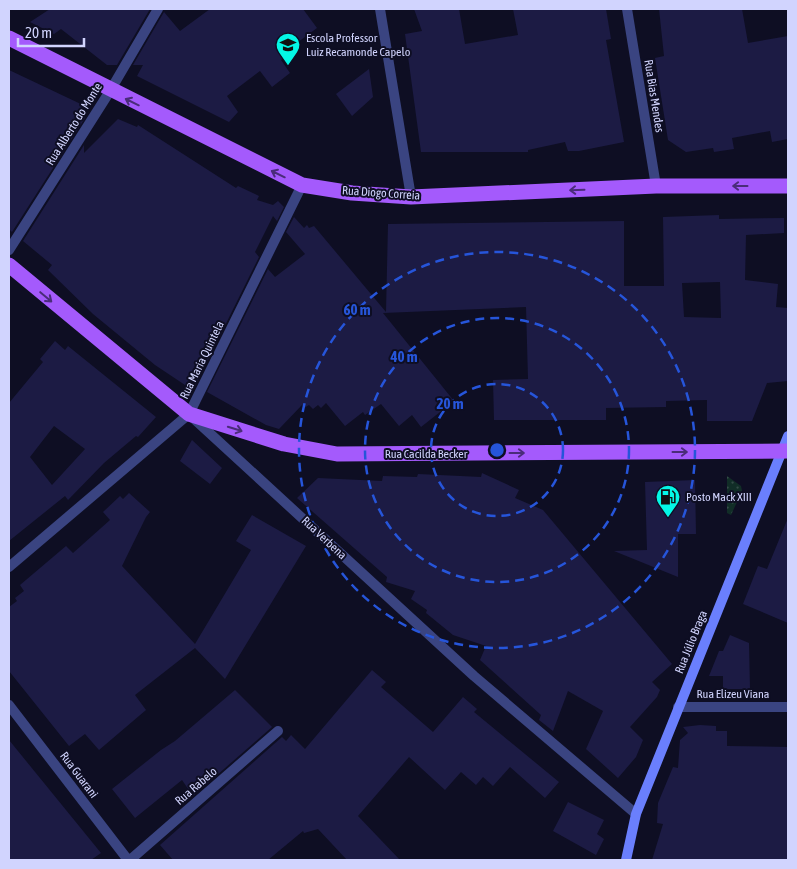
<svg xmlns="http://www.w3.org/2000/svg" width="797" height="869" viewBox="0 0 797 869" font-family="'Asap Condensed',sans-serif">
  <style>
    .grass { fill: url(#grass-dots) }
    .building { fill: #1c1b44; fill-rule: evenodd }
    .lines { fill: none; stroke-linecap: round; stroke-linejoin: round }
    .street { stroke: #3a4481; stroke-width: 10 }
    .secondary { stroke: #6a7ffd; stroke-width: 10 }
    .primary { stroke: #a45afc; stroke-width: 15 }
    .oneway { stroke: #4a2c7a }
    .ring { fill: none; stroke: #2655da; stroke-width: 2.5; stroke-dasharray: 9 6 }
    .labels { text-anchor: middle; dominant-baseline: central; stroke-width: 4; stroke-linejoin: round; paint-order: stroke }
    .poi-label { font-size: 12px; fill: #d1d4fe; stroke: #0e0e23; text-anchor: start }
    .street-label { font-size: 12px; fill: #d1d4fe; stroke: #0e0e23 }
    .centre { fill: #2655da; stroke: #0e0e23; stroke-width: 2.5 }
    .ring-label { font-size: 15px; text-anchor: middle; font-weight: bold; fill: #2655da; stroke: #0e0e23; stroke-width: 4; stroke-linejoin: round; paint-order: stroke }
  </style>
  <defs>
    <pattern id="grass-dots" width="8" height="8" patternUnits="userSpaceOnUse" patternTransform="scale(1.25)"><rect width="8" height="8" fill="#112d27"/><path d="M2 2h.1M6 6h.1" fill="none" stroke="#334b47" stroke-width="1.8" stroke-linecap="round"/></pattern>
  </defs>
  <rect width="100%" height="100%" fill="#0e0e23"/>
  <path class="grass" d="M727 476 741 486 742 491 731 515 727 513Z"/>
  <path class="building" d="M50 9H150L117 65H107L61 29 54 34 30 22Z
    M210 9H303L317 28 290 48 292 51 281 60 290 73 272 87 260 71 227 96 238 112 229 122 137 76 143 65H133L164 12 180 31Z
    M414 9H459L465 44 518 35 513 9H606L611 39 606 40 624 142 579 151H568L565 142 528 150V152H421L405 34 422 31Z
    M659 9H742L748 43 788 36V139L772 142 770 131 732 138 734 149 714 152 713 148 686 152 668 140 655 58 664 56Z
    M369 69 373 97 352 116 336 94Z
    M9 70 85 106V118L12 232 9 229Z
    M118 119 137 127 138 125 236 188 238 186 259 196 257 200 273 205 278 201 284 207 277 221 273 216 255 252 259 257 195 386 190 383 188 387 155 365 93 314 48 270 52 265 23 241 84 145V153Z
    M719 215V219L784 218V233L746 235 745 280 778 284 776 307 788 308V381L767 383 752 421H707V400L666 401V407L606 408V420H494L493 380 528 379 526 307 383 313 454 401 421 427 412 415 399 426 381 404 365 415 363 412 345 426 326 403 321 408 318 405 313 409 309 405 304 408 302 405 279 429 266 425 207 392 268 269 275 277 305 254 286 232 294 217 304 228 307 225 309 228 314 226 386 312 388 224 624 221V286H664L663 217ZM720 282 721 318 684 317 682 283Z
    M55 341 65 350 68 346 156 417 138 437 136 436 104 463 68 500 65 496 9 541V403L43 362 40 359ZM54 426 85 449 52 485 30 457Z
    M192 440 222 468 210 484 180 461Z
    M482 473 519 490 515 498 543 510 672 664 652 682 660 690 657 697 630 727 643 740 636 757 618 778 586 749 603 711 568 691 553 731 539 720 541 715 480 660 486 646 453 635 426 613 427 610 411 599 415 591 386 582 387 577 297 498 318 478 382 481 383 476 417 477 418 474 481 477Z
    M695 480 696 534H678V577L614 551 647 550 645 482Z
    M129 493 150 512 146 517 122 566 195 644 251 550 236 541 252 515 306 546 225 679 195 648 135 695 146 710 99 750 85 734 69 746 9 671V607L17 601 15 598 24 591 20 585 66 546 73 553 110 520 103 512 120 496 123 499Z
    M788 518V623L743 604 758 566 767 569Z
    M730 635 749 643 750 689H723V676H709L719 651H723Z
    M372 670 386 682 381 687 433 732 463 697 477 709 474 712 559 782 545 798 510 767 493 786 483 777 476 785 461 772 445 790 409 757 358 816 400 860H347L318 829 304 833 303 831 268 860H173L160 845 282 737 286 741 291 735 305 749Z
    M235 690 272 727 193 796 182 780 135 818 112 789 161 750 175 741Z
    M700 725 716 726V731H727V746L788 747V860H652L663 824 657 823 658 803 673 767 678 768 680 740 688 733 683 727Z
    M9 740 101 853 91 860H9Z
    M568 802 604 820 597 834 604 839 596 855 553 831Z"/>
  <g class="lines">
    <path class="street" d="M380 9 411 197
      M627 9 656 186
      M9 250 110 91 158 9
      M191 416 474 676 636 814
      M9 567 189 414 302 185
      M9 705 128 860
      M678 707H788
      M130 860 278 731"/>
    <path class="secondary" d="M626 860 636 814 788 436"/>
    <path class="primary" d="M9 38 302 185 352 193 411 197 656 186H788
      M9 265 189 414 284 444 337 454 788 451"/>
  </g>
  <defs><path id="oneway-shaft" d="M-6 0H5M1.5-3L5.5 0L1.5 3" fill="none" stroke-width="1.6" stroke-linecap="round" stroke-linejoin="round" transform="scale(1.25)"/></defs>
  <g class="oneway">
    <use href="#oneway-shaft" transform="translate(132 102) rotate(-154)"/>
    <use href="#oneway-shaft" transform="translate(278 174) rotate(-154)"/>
    <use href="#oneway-shaft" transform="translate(740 186) rotate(180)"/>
    <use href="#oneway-shaft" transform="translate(577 190) rotate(178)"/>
    <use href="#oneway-shaft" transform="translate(46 297) rotate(40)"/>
    <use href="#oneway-shaft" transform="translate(235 429) rotate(17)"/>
    <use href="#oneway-shaft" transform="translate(680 452)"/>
    <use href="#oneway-shaft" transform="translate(517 453)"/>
  </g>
  <g class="ring">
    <circle cx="497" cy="450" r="66"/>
    <circle cx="497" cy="450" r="132"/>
    <circle cx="497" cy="450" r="198"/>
  </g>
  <defs>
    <symbol id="school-pin" viewBox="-11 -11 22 30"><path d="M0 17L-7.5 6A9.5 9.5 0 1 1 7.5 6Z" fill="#04f7e6" stroke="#0e0e23"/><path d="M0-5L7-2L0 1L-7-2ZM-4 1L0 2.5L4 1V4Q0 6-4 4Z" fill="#111"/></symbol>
    <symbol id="fuel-pin" viewBox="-11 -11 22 30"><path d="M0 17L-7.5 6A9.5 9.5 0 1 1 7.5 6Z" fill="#04f7e6" stroke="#0e0e23"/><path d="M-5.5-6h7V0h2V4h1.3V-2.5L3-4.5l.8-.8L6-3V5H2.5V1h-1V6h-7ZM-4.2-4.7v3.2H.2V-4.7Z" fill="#111"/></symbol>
  </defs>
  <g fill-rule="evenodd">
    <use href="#school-pin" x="274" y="31" width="28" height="38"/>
    <use href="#fuel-pin" x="654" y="483" width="28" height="38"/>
  </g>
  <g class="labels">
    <g class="poi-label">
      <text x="306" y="38">Escola Professor<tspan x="306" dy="14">Luiz Recamonde Capelo</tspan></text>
      <text x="686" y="497">Posto Mack XIII</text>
    </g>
    <g class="street-label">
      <text transform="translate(654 96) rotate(81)">Rua Bias Mendes</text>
      <text transform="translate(74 124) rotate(-58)">Rua Alberto do Monte</text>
      <text transform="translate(381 193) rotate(4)">Rua Diogo Correia</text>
      <text transform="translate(202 360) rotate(-64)">Rua Maria Quintela</text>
      <text x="426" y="454">Rua Cacilda Becker</text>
      <text transform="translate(324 538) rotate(43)">Rua Verbena</text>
      <text transform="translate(691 642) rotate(-68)">Rua Júlio Braga</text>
      <text x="733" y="694">Rua Elizeu Viana</text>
      <text transform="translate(79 775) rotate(53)">Rua Guarani</text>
      <text transform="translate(196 786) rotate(-41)">Rua Rabelo</text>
    </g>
  </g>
  <circle cx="497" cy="450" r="8" class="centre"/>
  <g class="ring-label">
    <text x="357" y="315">60 m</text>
    <text x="404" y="362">40 m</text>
    <text x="450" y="409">20 m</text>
  </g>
  <rect width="797" height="869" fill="none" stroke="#d1d4fe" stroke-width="20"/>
  <path d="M18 38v8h66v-8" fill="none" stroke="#d1d4fe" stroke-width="2.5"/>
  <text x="25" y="38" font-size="15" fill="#d1d4fe" stroke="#0e0e23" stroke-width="4" paint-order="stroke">20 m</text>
</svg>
